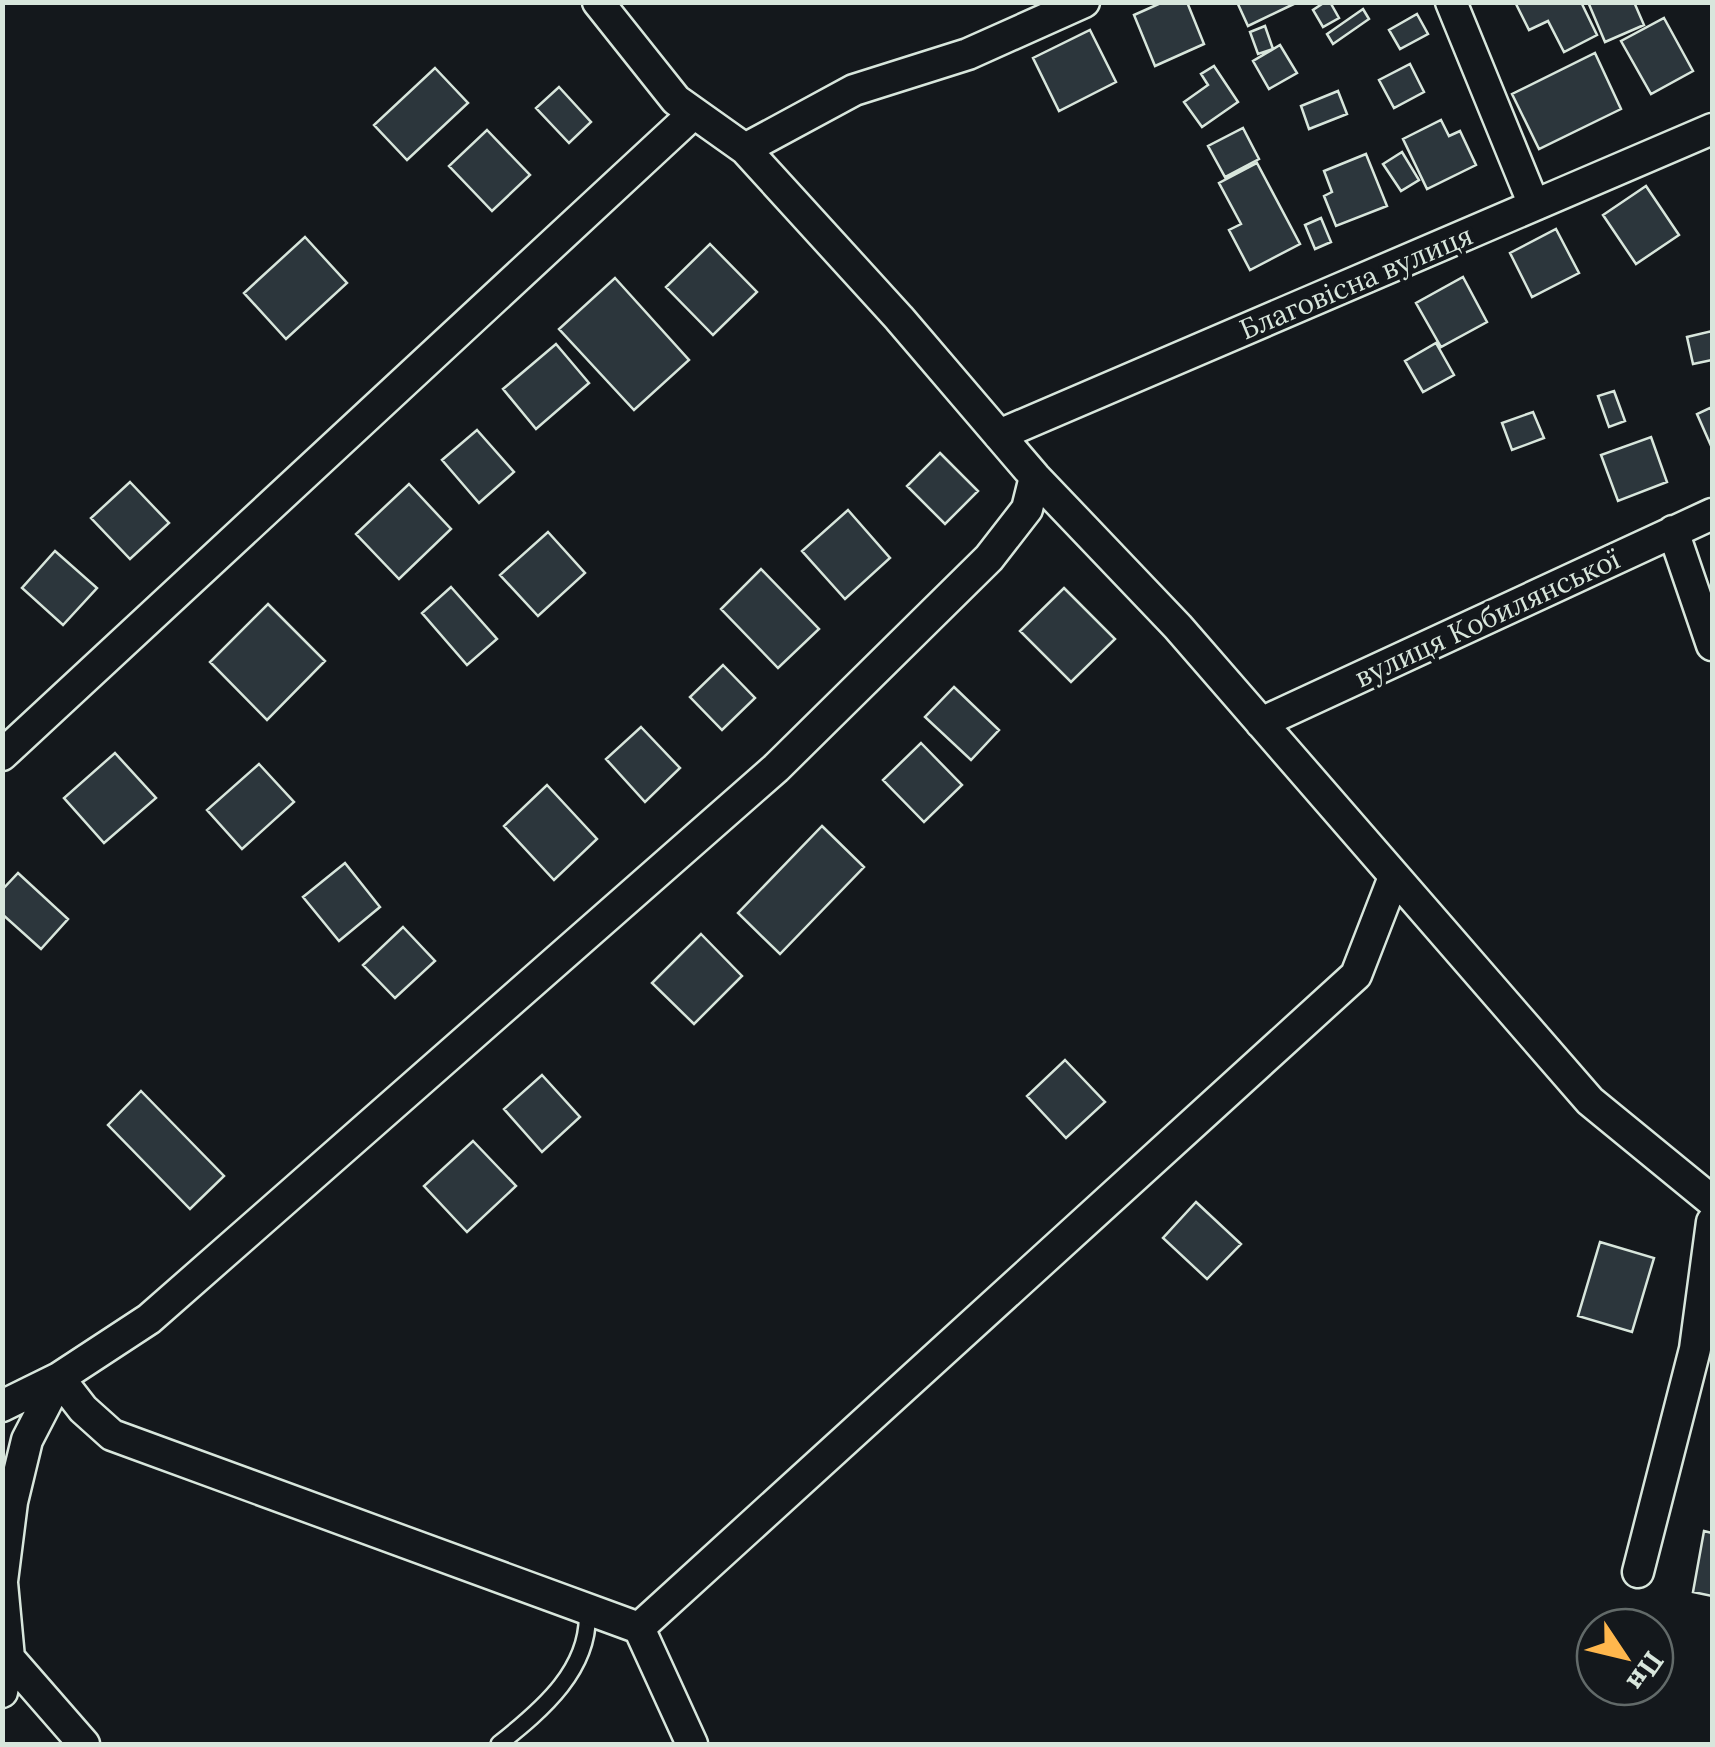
<svg xmlns="http://www.w3.org/2000/svg" width="1715" height="1747" viewBox="0 0 1715 1747" font-family="Lora,serif">
  <style>
    .building { fill: #2c363c; stroke: #d8e6dc; stroke-width: 2.5 }
    .lines { fill: none; stroke-linecap: round; stroke-linejoin: round }
    .lane-casing { stroke: #d8e6dc; stroke-width: 20 }
    .street-casing { stroke: #d8e6dc; stroke-width: 35 }
    .lane { stroke: #14181c; stroke-width: 15 }
    .street { stroke: #14181c; stroke-width: 30 }
    .labels { text-anchor: middle; dominant-baseline: central; stroke-width: 8; stroke-linejoin: round; paint-order: stroke }
    .street-label { font-size: 28px; fill: #d8e6dc; stroke: #14181c }
  </style>
  <rect width="100%" height="100%" fill="#14181c"/>
  <path class="building" d="M1163 2H1187L1204 44 1155 66 1134 15Z
    M1237 2H1298L1248 26Z
    M1325 2H1330L1339 18 1323 27 1313 10Z
    M1515 2H1581L1597 35 1564 52 1548 21 1529 30Z
    M1588 2H1634L1644 25 1605 42Z
    M1363 9 1369 19 1333 44 1327 34Z
    M1417 14 1428 34 1400 49 1389 30Z
    M1664 18 1693 71 1651 94 1621 41Z
    M1265 26 1273 49 1258 54 1250 32Z
    M1090 30 1116 82 1059 111 1033 58Z
    M1280 45 1297 73 1269 89 1253 61Z
    M1595 53 1621 109 1539 149 1512 94Z
    M1410 64 1424 92 1394 108 1379 80Z
    M1214 66 1238 102 1202 127 1184 102 1208 85 1201 74Z
    M435 68 468 103 407 160 374 125Z
    M559 87 591 122 569 143 536 108Z
    M1338 91 1347 114 1309 129 1301 106Z
    M1441 120 1449 136 1460 131 1476 165 1427 189 1403 139Z
    M1243 128 1259 159 1225 177 1208 146Z
    M487 130 530 175 492 211 449 166Z
    M1402 152 1419 180 1401 191 1383 164Z
    M1366 154 1387 206 1336 226 1324 196 1332 192 1324 171Z
    M1257 163 1300 244 1250 270 1229 230 1241 224 1219 183Z
    M1646 186 1679 235 1636 264 1603 215Z
    M1321 218 1331 242 1315 249 1305 225Z
    M1556 229 1579 273 1532 297 1510 253Z
    M305 237 347 283 286 339 244 293Z
    M710 244 757 292 713 335 666 287Z
    M1463 277 1487 322 1441 347 1416 303Z
    M615 278 689 360 634 410 559 329Z
    M1712 331V360L1693 364 1687 337Z
    M1436 343 1454 375 1423 392 1405 361Z
    M556 344 589 383 536 429 503 389Z
    M1614 391 1625 421 1609 427 1598 396Z
    M1712 407V448L1697 414Z
    M1533 412 1544 438 1512 450 1502 423Z
    M477 430 514 472 479 503 442 460Z
    M1651 437 1667 482 1618 501 1601 455Z
    M940 453 978 491 945 524 907 486Z
    M130 482 169 523 130 559 91 518Z
    M409 484 451 529 399 579 356 534Z
    M848 510 890 558 845 599 802 551Z
    M548 532 585 573 538 616 500 575Z
    M55 551 97 588 63 625 22 588Z
    M761 569 819 629 778 668 721 609Z
    M451 587 497 639 467 665 422 613Z
    M1064 588 1115 639 1071 682 1020 631Z
    M268 604 325 661 267 720 210 662Z
    M723 665 755 698 722 730 690 697Z
    M954 687 999 730 971 760 925 717Z
    M641 727 680 768 645 802 606 759Z
    M921 743 962 785 924 822 883 780Z
    M115 753 156 798 104 843 64 798Z
    M259 764 294 802 242 849 207 810Z
    M547 785 597 839 554 880 504 826Z
    M822 826 864 867 780 954 738 913Z
    M345 863 380 907 339 941 303 897Z
    M18 873 68 919 41 949 2 914V890Z
    M403 927 435 961 395 998 363 965Z
    M701 934 742 976 694 1024 652 983Z
    M1065 1060 1105 1102 1066 1138 1027 1096Z
    M542 1075 580 1117 542 1152 504 1109Z
    M141 1091 224 1176 190 1209 108 1125Z
    M473 1141 516 1186 467 1232 424 1186Z
    M1196 1202 1241 1244 1207 1279 1163 1238Z
    M1600 1242 1654 1258 1632 1332 1578 1316Z
    M1704 1531 1712 1533V1596L1693 1592Z"/>
  <g class="lines">
    <defs>
      <path id="lane" d="M499 1744C542 1710 592 1668 587 1609"/>
      <path id="street" d="M598 2 676 100 745 149 899 318 1035 477 1178 627 1590 1101 1712 1201
        M1451 2 1534 205
        M745 149 854 90 968 54 1084 2
        M999 435 1712 129
        M1673 531 1712 645
        M1261 723 1712 514
        M2 755 694 113
        M59 1378 83 1409 112 1435 639 1628 692 1744
        M2 1406 59 1378 149 1319 776 768 989 558 1027 509 1035 477
        M1638 1572 1695 1349 1712 1222
        M2 1581 12 1502 27 1440 59 1378
        M2 1583 9 1658 2 1692
        M639 1628 1356 975 1394 877
        M2 1650 84 1744"/>
    </defs>
    <use href="#lane" class="lane-casing"/>
    <use href="#street" class="street-casing"/>
    <use href="#lane" class="lane"/>
    <use href="#street" class="street"/>
  </g>
  <g class="labels">
    <g class="street-label">
      <text transform="translate(1356 282) rotate(-23)">Благовісна вулиця</text>
      <text transform="translate(1487 618) rotate(-25)">вулиця Кобилянської</text>
    </g>
  </g>
  <rect width="1715" height="1747" fill="none" stroke="#d8e6dc" stroke-width="10"/>
  <g transform="translate(1625 1657) rotate(125)"><circle r="48" fill="#14181c" stroke="#626a69" stroke-width="2.5"/>
  <path d="M0-8L18 38L0 25L-18 38Z" fill="#ffb74d"/>
  <text y="-15" font-size="28" font-weight="bold" text-anchor="middle" fill="#d8e6dc">Пн</text>
  </g>
</svg>
